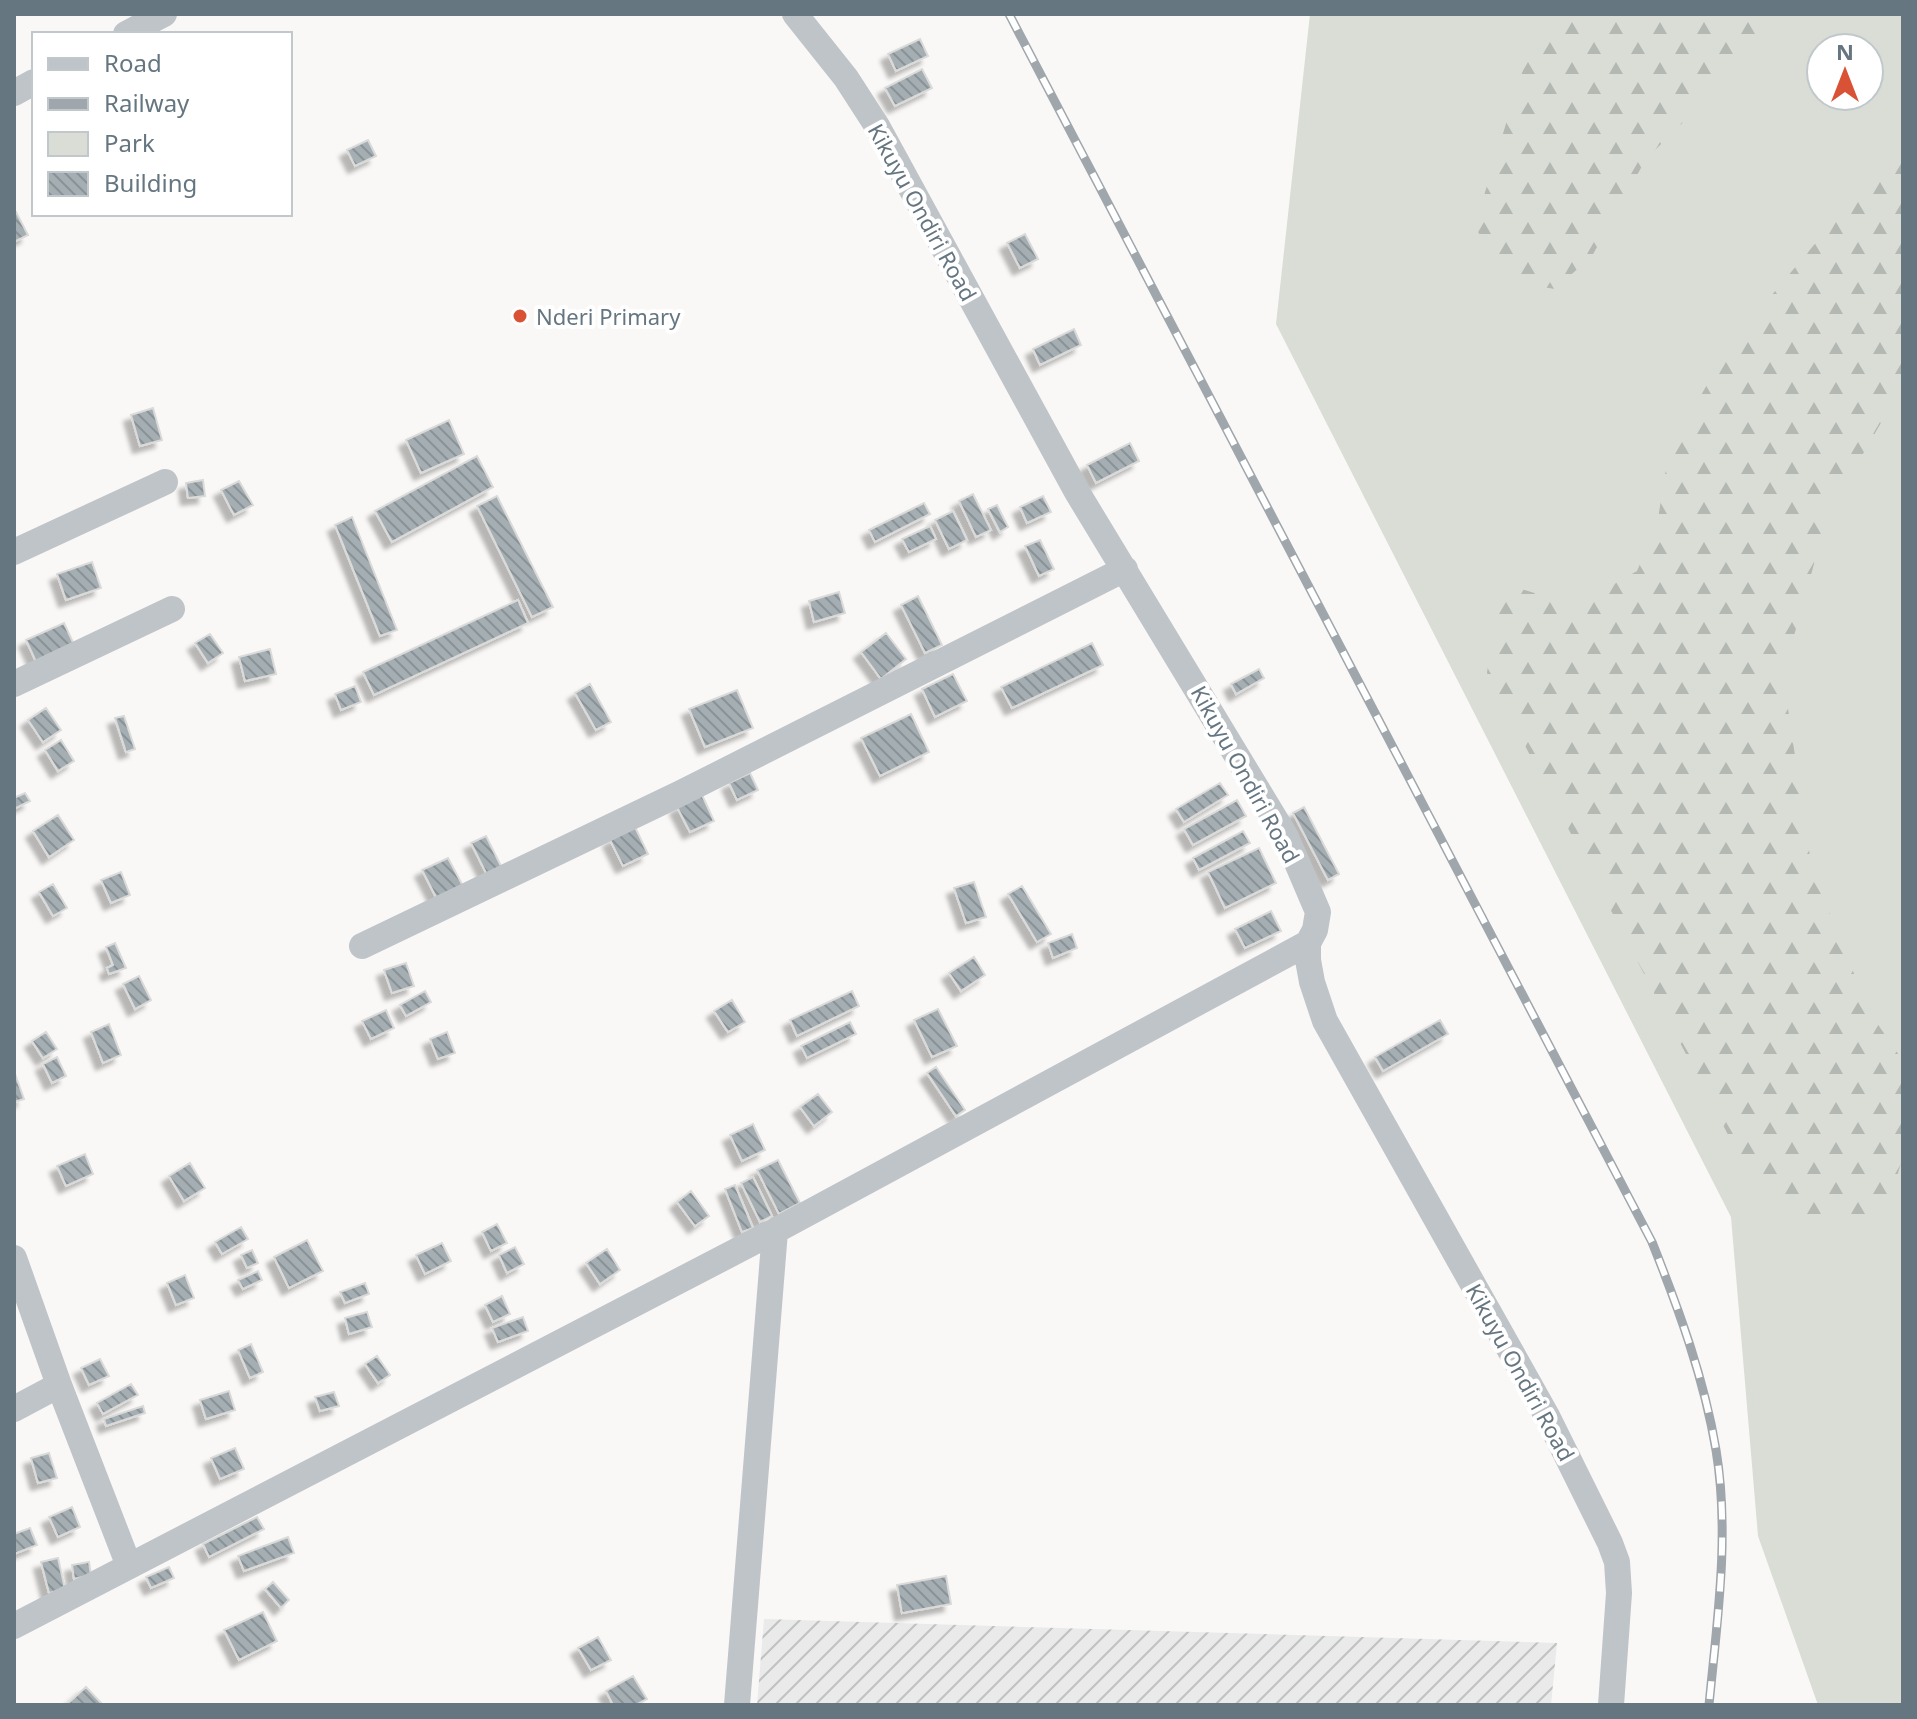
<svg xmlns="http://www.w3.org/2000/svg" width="1917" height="1719" viewBox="0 0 1917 1719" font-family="'Noto Sans',sans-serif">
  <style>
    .industrial { fill: url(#industrial-furrows) }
    .green { fill: #d9ddd6; fill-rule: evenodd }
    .forest { fill: url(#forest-firs) }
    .building { fill: url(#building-back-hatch); stroke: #dadad9; stroke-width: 2; filter: url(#shadow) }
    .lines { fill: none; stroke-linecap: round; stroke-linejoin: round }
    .minor { stroke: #bfc4c8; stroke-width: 26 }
    .rail-casing { stroke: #9fa7ac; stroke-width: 9 }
    .rail { stroke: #fff; stroke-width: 6; stroke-dasharray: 18; stroke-linecap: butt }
    .poi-dot { fill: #da5235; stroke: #fff; stroke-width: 3 }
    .labels { text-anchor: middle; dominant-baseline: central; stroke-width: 8; stroke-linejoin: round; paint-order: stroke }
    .street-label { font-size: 22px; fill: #657680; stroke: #fff }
    .poi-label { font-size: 22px; fill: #657680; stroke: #fff; text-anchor: start }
  </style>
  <defs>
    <pattern id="industrial-furrows" width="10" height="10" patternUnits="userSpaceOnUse" patternTransform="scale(2)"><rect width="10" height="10" fill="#e9eae9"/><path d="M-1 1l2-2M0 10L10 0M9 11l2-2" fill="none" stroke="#c0c2c2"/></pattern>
    <pattern id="forest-firs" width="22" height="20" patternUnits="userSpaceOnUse" patternTransform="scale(2)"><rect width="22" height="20" fill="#d9ddd6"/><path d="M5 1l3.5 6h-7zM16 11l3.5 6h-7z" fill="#b4b8b3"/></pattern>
    <pattern id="building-back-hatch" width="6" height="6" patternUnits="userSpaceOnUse" patternTransform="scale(2)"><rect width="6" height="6" fill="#a4aeb3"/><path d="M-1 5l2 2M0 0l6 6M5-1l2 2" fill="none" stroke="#899297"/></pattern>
    <filter id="shadow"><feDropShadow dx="-7" dy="7" stdDeviation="2" flood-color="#0004"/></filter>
  </defs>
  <rect width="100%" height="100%" fill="#f9f8f6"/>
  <path class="industrial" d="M764 1619 1557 1643 1551 1705H757Z"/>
  <path class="green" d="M1310 14H1903V1705H1818L1758 1536 1731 1217 1276 324ZM1821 48H1869V96H1821Z"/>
  <path class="forest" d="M1544 14H1797L1774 32 1646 159 1592 256 1555 289 1500 280 1475 225 1520 78Z
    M1903 146V385L1828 514 1783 675 1812 870 1870 1013 1903 1061V1156L1887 1211 1828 1223 1759 1194 1487 673 1495 611 1518 588 1576 606 1637 571 1657 525 1669 450 1732 342 1868 181Z"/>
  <path class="building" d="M920 39 928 56 896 71 888 54Z
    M922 69 932 88 895 106 885 88Z
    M368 140 376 156 355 166 347 150Z
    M16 212 28 235 14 242V213Z
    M1025 234 1038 259 1020 268 1007 243Z
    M1074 329 1081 345 1040 365 1033 349Z
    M153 408 162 440 140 446 131 415Z
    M449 420 464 454 421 473 406 440Z
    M1130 443 1139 461 1096 483 1087 465Z
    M477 456 493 487 392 542 375 511Z
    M203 480 205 496 188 498 186 483Z
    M239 481 253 505 234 515 221 490Z
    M973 494 991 530 976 537 959 501Z
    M497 496 553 607 532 617 477 506Z
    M1043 496 1051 512 1027 523 1020 507Z
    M924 503 930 514 875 542 869 530Z
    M997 505 1008 527 1000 532 988 509Z
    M953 511 967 540 949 549 935 520Z
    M352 517 397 630 380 636 335 525Z
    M930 526 936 539 909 552 902 539Z
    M1040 540 1054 569 1039 576 1025 546Z
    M92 562 101 588 66 600 57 574Z
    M839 592 845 613 814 622 809 601Z
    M918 596 942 645 925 653 901 605Z
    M518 600 528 623 374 695 363 672Z
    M64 623 77 651 39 668 26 640Z
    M886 633 906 659 881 679 861 652Z
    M210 634 223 653 208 663 195 643Z
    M1092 643 1103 665 1012 708 1001 687Z
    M270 649 276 674 245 681 239 657Z
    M1259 669 1264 678 1236 694 1231 684Z
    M953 674 967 701 935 717 922 689Z
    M590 684 611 722 596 730 575 693Z
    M355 686 361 702 341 710 335 694Z
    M737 690 753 728 705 747 689 709Z
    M46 708 61 730 43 742 28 720Z
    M911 714 929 752 880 776 861 738Z
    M124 716 135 749 126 752 115 718Z
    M61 740 74 761 58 771 45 750Z
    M750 773 758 790 737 800 729 783Z
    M1220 783 1228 795 1184 822 1176 809Z
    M25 793 30 801 14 809V798Z
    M702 795 714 821 690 832 677 807Z
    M1237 800 1246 816 1193 845 1184 829Z
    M1304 807 1339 874 1328 880 1293 813Z
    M58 815 74 840 49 857 33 831Z
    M635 827 648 854 623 866 610 840Z
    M1243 831 1250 843 1199 870 1193 858Z
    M486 836 502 868 487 875 471 843Z
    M1259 848 1276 883 1225 908 1208 872Z
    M448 858 463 886 437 899 422 870Z
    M121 872 130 895 111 903 101 880Z
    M974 882 986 917 966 923 954 888Z
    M53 884 67 908 53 916 39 892Z
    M1022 886 1051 934 1037 942 1008 894Z
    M1271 911 1281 931 1245 948 1235 929Z
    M1072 934 1077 948 1053 958 1048 943Z
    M115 943 126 968 109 974 107 968 113 965 106 947Z
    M974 957 985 975 961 991 949 973Z
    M406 963 414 986 392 993 384 970Z
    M139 976 151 1000 135 1009 123 984Z
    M425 991 431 1002 406 1016 400 1005Z
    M852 991 859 1006 797 1036 790 1020Z
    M732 1000 745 1022 728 1032 714 1011Z
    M938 1009 957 1046 932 1057 914 1020Z
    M386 1010 394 1028 371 1039 362 1021Z
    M1440 1020 1448 1034 1383 1071 1375 1057Z
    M850 1022 856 1034 807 1058 801 1046Z
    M109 1024 121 1055 103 1063 91 1032Z
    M46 1032 57 1049 43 1058 32 1041Z
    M447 1032 455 1053 438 1059 430 1039Z
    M57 1057 66 1076 52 1083 43 1064Z
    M936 1067 965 1110 956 1116 927 1073Z
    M14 1071 24 1099 14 1102Z
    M818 1094 832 1112 814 1126 800 1107Z
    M753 1124 765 1150 742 1161 730 1135Z
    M85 1154 93 1174 66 1186 57 1166Z
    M778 1160 800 1203 779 1214 757 1170Z
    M190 1163 205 1188 184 1201 169 1176Z
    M753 1177 772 1216 760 1222 741 1183Z
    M735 1185 753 1228 742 1232 725 1189Z
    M691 1191 709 1216 695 1226 677 1202Z
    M497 1224 507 1243 491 1251 482 1232Z
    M241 1227 248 1239 222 1254 215 1242Z
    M307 1240 323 1271 289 1288 274 1257Z
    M442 1243 451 1261 425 1274 416 1255Z
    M515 1247 524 1264 507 1273 499 1255Z
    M607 1249 620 1270 600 1284 586 1263Z
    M252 1250 258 1263 247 1268 241 1255Z
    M258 1271 262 1280 243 1289 238 1280Z
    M185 1275 194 1298 176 1305 167 1283Z
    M365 1283 369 1294 345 1303 340 1292Z
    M502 1296 510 1314 493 1322 485 1305Z
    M367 1312 372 1327 349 1334 345 1318Z
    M523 1317 528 1331 498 1342 492 1328Z
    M251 1344 263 1372 250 1378 238 1350Z
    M377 1356 390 1375 378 1383 365 1364Z
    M100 1359 109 1376 89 1385 81 1368Z
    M131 1384 138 1395 103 1414 97 1403Z
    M229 1391 235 1410 206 1419 200 1400Z
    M334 1392 339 1406 320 1411 315 1397Z
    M143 1406 145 1413 106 1426 104 1419Z
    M235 1448 244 1469 220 1479 211 1458Z
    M49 1453 57 1478 38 1483 31 1458Z
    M72 1507 80 1527 58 1537 49 1517Z
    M257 1517 264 1529 209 1557 203 1544Z
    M30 1528 37 1545 14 1554V1534Z
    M288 1537 294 1553 244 1571 238 1556Z
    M58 1558 65 1589 49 1593 41 1562Z
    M89 1562 91 1575 74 1579 72 1565Z
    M169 1567 174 1578 151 1588 146 1577Z
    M946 1576 951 1604 902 1613 897 1585Z
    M273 1582 289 1600 281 1608 265 1589Z
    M263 1612 277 1641 239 1660 224 1630Z
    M598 1637 611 1660 591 1670 578 1648Z
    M633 1676 647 1699 636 1705H613L606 1691Z
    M86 1687 103 1705H66Z"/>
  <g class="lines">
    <path class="minor" d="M795 14 846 78 877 126 1077 492 1286 837 1318 912 1315 930 1308 943V960L1312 982 1325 1021 1547 1416 1610 1543 1617 1562 1619 1593 1611 1705
      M126 34 164 14
      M14 93 34 82
      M14 552 165 482
      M14 684 172 609
      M362 946 681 793 1125 569
      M14 1258 59 1385 129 1566
      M14 1409 59 1385
      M14 1626 775 1231 1308 943
      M737 1705 775 1231"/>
    <defs>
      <path id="rail" d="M1009 14 1652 1242C1679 1310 1704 1378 1716 1450 1730 1534 1717 1622 1709 1705"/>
    </defs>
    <use href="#rail" class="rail-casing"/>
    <use href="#rail" class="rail"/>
  </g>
  <circle class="poi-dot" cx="520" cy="316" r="8"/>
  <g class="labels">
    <g class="street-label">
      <text transform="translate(923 212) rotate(61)">Kikuyu Ondiri Road</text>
      <text transform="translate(1246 774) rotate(61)">Kikuyu Ondiri Road</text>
      <text transform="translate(1521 1372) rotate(61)">Kikuyu Ondiri Road</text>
    </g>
    <g class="poi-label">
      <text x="536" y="316">Nderi Primary</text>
    </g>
  </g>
  <rect width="1917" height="1719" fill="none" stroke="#657680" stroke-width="32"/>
  <rect x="32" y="32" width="260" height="184" fill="#ffffff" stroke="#c1c8cc" stroke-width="2"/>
  <rect x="48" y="58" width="40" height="12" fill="#bfc4c8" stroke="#c1c8cc" stroke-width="2"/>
  <text x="104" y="72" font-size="24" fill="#657680">Road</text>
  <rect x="48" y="98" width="40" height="12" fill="#9fa7ac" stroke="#c1c8cc" stroke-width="2"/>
  <text x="104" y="112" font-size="24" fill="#657680">Railway</text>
  <rect x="48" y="132" width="40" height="24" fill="#d9ddd6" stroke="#c1c8cc" stroke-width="2"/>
  <text x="104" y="152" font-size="24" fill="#657680">Park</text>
  <rect x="48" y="172" width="40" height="24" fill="url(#building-back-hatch)" stroke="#c1c8cc" stroke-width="2"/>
  <text x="104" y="192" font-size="24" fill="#657680">Building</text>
  <g transform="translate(1845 72)"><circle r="38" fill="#ffffff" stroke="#c1c8cc" stroke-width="2"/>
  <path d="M0-6L14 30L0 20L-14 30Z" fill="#da5235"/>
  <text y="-12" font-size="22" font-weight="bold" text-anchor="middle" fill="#657680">N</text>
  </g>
</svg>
